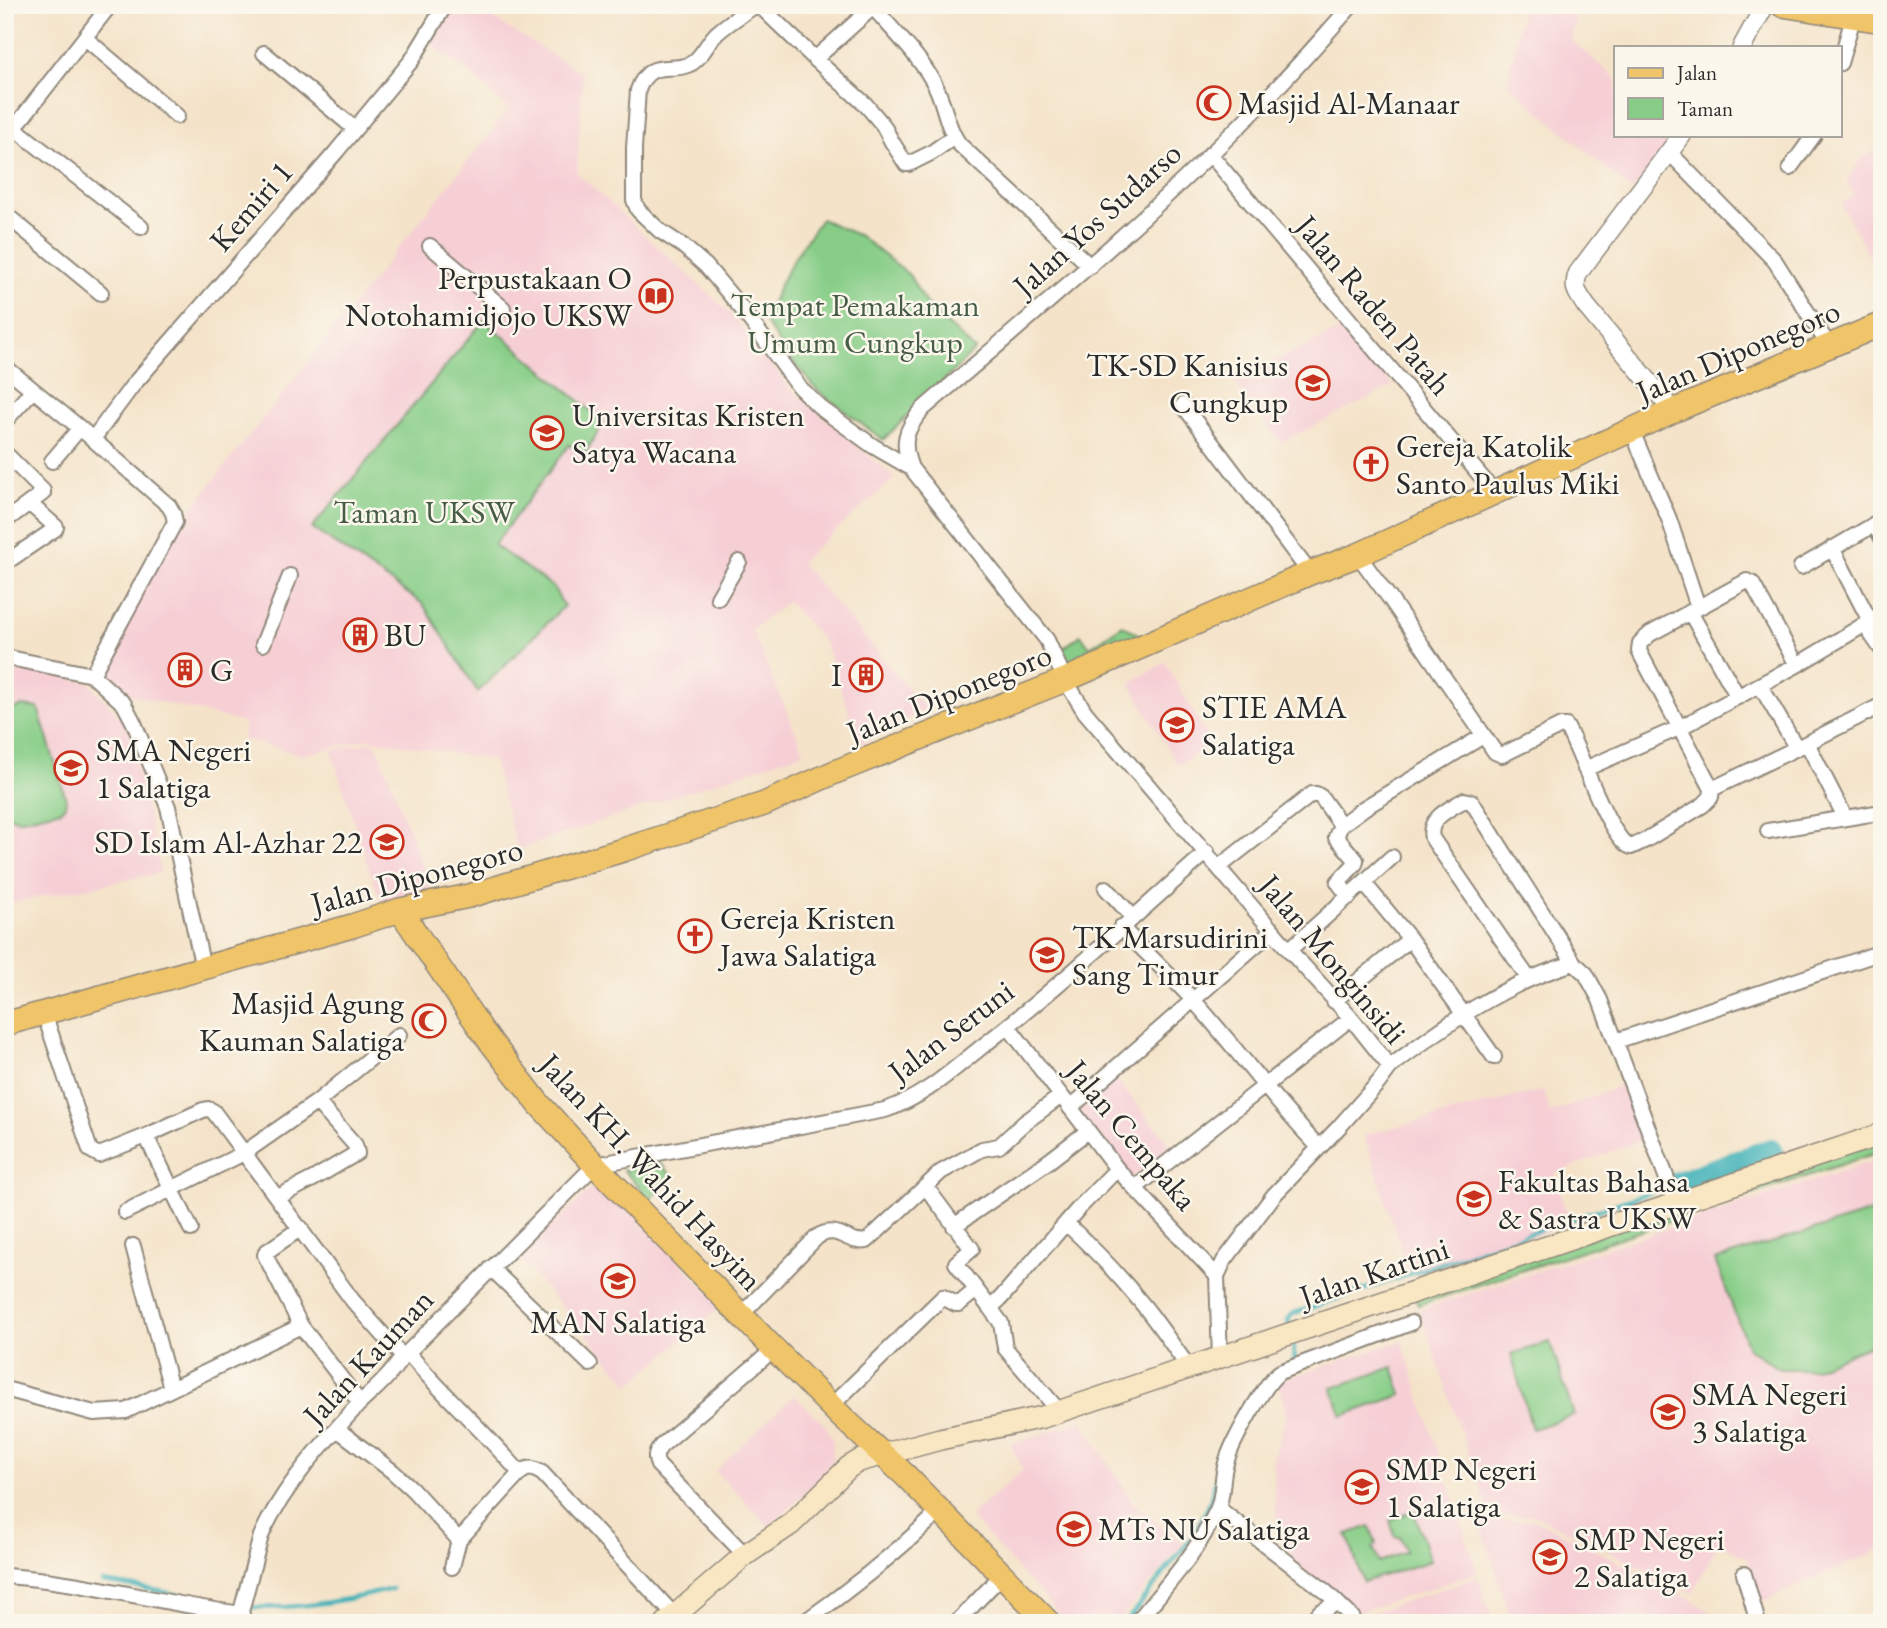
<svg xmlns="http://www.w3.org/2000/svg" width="1887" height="1628" viewBox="0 0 1887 1628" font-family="'EB Garamond',serif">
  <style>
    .built { fill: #f6cfd5 }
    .green { fill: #87cd87; stroke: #597c59; stroke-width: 2 }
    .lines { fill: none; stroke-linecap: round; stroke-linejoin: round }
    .stream { stroke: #42b2b9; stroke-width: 4.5 }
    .river { stroke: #42b2b9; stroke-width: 24 }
    .minor-casing { stroke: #90877a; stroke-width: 18 }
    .tertiary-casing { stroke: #90877a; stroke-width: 21 }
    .secondary-casing { stroke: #90877a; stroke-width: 24 }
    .primary-casing { stroke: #90877a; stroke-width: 26 }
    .minor { stroke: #fff; stroke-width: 14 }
    .tertiary { stroke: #fff; stroke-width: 18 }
    .secondary { stroke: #f9e7c3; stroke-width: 21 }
    .primary { stroke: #f0c469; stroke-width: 23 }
    .labels { text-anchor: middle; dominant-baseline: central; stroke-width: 5; stroke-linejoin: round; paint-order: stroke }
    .poi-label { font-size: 32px; fill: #2b2b2b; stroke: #fbf7ec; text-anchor: start }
    .street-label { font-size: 32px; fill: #2b2b2b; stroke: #fbf7ec }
    .park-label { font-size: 32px; fill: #475c47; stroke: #fbf7ec }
  </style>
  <rect width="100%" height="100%" fill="#fbf7ec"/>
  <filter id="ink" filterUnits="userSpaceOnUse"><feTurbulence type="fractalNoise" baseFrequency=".0143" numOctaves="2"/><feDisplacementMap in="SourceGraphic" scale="14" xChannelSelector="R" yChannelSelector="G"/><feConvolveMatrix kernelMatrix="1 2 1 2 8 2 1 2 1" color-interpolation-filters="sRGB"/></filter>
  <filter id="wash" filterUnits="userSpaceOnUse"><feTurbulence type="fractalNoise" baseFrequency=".00686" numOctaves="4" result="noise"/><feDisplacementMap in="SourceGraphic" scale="28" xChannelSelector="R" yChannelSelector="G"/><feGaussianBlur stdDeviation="1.57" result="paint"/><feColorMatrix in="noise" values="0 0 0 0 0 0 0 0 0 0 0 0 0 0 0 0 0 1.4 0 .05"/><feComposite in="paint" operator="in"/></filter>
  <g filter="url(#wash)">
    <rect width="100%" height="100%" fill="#f4e3c9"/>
    <path class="built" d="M455 5H470L583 73 577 173 731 314 790 388 895 478 800 562 926 709 860 744 825 644 788 601 752 630 804 752 517 850 493 760 367 739 303 755 242 739 245 723 116 691 100 671 179 524 509 109 470 74 430 43Z
      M1523 5H1578L1571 40 1616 79V135H1677L1632 191 1507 83Z
      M1882 147V287L1872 261 1841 204 1853 195 1847 181 1861 159Z
      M1344 328 1393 386 1280 443 1233 380Z
      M1165 662 1212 745 1177 765 1130 683Z
      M5 666 88 682 127 724 161 873 5 904Z
      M373 742 378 747 428 881 434 904 390 917 379 895 367 863 331 750Z
      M1114 1077 1171 1145 1131 1179 1074 1112Z
      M1623 1085 1644 1139 1554 1174 1570 1224 1410 1277 1364 1135 1543 1090 1550 1113Z
      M1882 1158V1549L1759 1603 1747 1558 1718 1543 1693 1593 1537 1516 1490 1515 1419 1310Z
      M601 1180 722 1306 630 1385 517 1256Z
      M1402 1341 1478 1573 1347 1616 1335 1598 1324 1601 1302 1584 1276 1514 1273 1460 1285 1419V1410L1278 1381Z
      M794 1395 824 1424 830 1433 833 1443 832 1459 827 1474 769 1526 715 1471Z
      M1082 1421 1134 1504 1184 1543 1117 1623H1066L970 1516 1023 1470 1010 1444Z
      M1479 1520H1536L1681 1593 1722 1619 1723 1623H1512Z
      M1478 1577 1494 1623H1351L1350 1620Z"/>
    <path class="green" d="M821 219 860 236 909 275 927 305 975 350 883 440 817 390 787 355 765 322C778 281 796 254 821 219Z
      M484 320 604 422 586 452 569 445 494 545 553 587 564 606 478 692 423 604 312 528Z
      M1123 625 1144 638 1070 670 1062 649 1081 635 1090 647Z
      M22 706 38 708 66 799 65 805 61 810 18 820 5 814V711Z
      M1882 1138V1151L1418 1305 1416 1297Z
      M660 1163 673 1177 650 1199 623 1170Z
      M1872 1212 1882 1237V1325L1869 1346 1813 1369H1780L1748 1348 1715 1260Z
      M1550 1342 1574 1415 1532 1429 1511 1354Z
      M1393 1367 1402 1395 1342 1416 1332 1388Z
      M1414 1511 1430 1561 1363 1582 1347 1534 1370 1526 1376 1544 1373 1547 1379 1562 1406 1552 1400 1537H1395L1390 1520Z"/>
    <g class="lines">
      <path class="stream" d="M1290 1329 1288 1320 1292 1314 1666 1187
        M1292 1341 1295 1359 1293 1362
        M103 1582C128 1586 153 1589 178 1595 192 1598 206 1602 220 1604 278 1613 337 1603 392 1589
        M1125 1623 1193 1536 1209 1505 1217 1475"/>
      <path class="river" d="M1672 1185 1771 1150"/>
    </g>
  </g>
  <g filter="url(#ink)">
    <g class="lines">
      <defs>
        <path id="minor" d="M756 5C742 14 728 23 716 34 707 43 703 56 692 63 672 75 650 56 638 90L634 148V200L638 210 660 231 683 246 706 266 742 309 800 388 822 409 873 446 911 468
          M759 5 815 59 866 105 883 125 892 142 906 164H909L931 153 954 137
          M875 5 873 7C895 33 922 58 937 89 945 107 947 128 959 144L1090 266
          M85 38 177 116
          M264 53 355 129
          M815 59 873 7
          M1840 63 1853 18
          M14 128 141 227
          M5 140 110 5
          M1669 152 1775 261 1829 346
          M1210 154 1495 493
          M1790 168 1814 135
          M5 214 101 293
          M430 246 503 308
          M5 367 80 428 169 506 173 513 175 522 92 675
          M1183 405 1310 573
          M5 421 33 390
          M1632 431 1669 519 1698 607
          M93 439 133 385 336 152 412 60 445 5
          M5 453 43 491V493L5 521
          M52 461 80 428
          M1874 524 1882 538
          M1832 548 1870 621
          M1358 555 1391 600 1495 752 1502 755 1561 726H1566C1580 749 1609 840 1631 847L1646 840 1703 805 1711 797 1712 789 1807 743 1845 817
          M5 563 55 529 56 527 29 503
          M1801 567 1882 520
          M718 598 739 562
          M1690 612 1738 697
          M1864 624 1882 650
          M263 644 290 576
          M5 657 92 675 124 704 134 723 168 807 203 968
          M1760 685 1796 747
          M1807 743 1880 706
          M1585 769 1681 727 1797 665 1882 614
          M1712 789 1639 651 1640 643 1650 634 1747 581 1752 583 1797 665
          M1768 831 1882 812
          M1219 867 1312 794H1316L1321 797 1341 825
          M1364 883 1410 939 1494 1057
          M1106 888 1133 917
          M1349 897 1338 882 1355 864 1356 860 1336 837 1341 825 1364 808 1483 736
          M1121 927C1145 952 1170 975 1193 1000 1237 1048 1273 1101 1319 1147
          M1289 950 1392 857
          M1529 979 1432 838C1427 818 1450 809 1464 800L1472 802 1574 963
          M1334 1001 1410 939
          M44 1013 90 1150 99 1155 146 1136 203 1110 208 1109 213 1111 353 1301 403 1357
          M1008 1026 1117 1169 1217 1276
          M1616 1041 1882 952
          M1390 1067C1446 1024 1505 983 1574 963L1586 974 1600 1000 1676 1203
          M1070 1108 1273 930
          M146 1136 191 1229
          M926 1187 972 1249 956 1263 990 1308 1000 1299 1078 1209 1117 1169
          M1135 1188 1351 1018
          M278 1197 313 1179 357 1153 355 1145 317 1102
          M125 1212 244 1153 317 1102 399 1035
          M1066 1223C1094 1249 1120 1276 1144 1306 1160 1326 1174 1347 1189 1368
          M954 1226 1049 1161 1088 1131
          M301 1228 266 1252 265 1255 301 1326
          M133 1246 171 1389
          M491 1268 590 1364
          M990 1308 1001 1323 1005 1348 1059 1411
          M741 1315 817 1237C838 1223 847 1245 867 1241L941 1172 982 1149 999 1146 1024 1123 1061 1096
          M408 1353C443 1395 484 1431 520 1473
          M1220 1358 1217 1276 1224 1261 1274 1195 1339 1127 1379 1082 1390 1067 1351 1018 1289 950 1085 712 1065 680 1047 640 911 468C901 443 905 429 923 409 1040 309 1158 210 1266 99 1296 69 1323 37 1352 5
          M5 1389 94 1413 126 1411 301 1326 360 1403
          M831 1406 943 1297 956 1304H959L976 1290
          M337 1429 392 1471 412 1489 459 1540
          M1218 1508 1325 1591 1352 1617 1355 1623
          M745 1555 658 1465C654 1457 656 1453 661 1446L774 1349
          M452 1567 459 1540 520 1473C529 1466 532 1468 542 1473L674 1615
          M1744 1574 1758 1623
          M5 1576C85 1581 162 1604 242 1614
          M238 1623 261 1536C282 1488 323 1443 358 1405 367 1396 377 1388 386 1378 392 1372 397 1364 403 1357L595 1165 885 1110C922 1098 949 1073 979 1049 1058 988 1132 918 1207 852
          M803 1623C854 1587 896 1553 940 1511
          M956 1623 1003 1574
          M1136 1623C1165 1587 1198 1552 1217 1510 1224 1496 1221 1478 1226 1463 1231 1444 1265 1382 1280 1372L1411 1323
          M1311 1623 1320 1612 1337 1603"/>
        <path id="tertiary" d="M1742 47 1765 5
          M1673 411 1586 306C1578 293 1572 289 1578 273L1682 135"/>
        <path id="secondary" d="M666 1623 745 1555 791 1524 849 1467 859 1461 940 1439 1043 1417 1882 1134"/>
        <path id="primary" d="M1782 5 1882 21
          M400 910 483 1032 539 1104 595 1165 774 1349 843 1418 906 1476 1049 1623
          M5 1024 352 926 400 910 469 896 623 850 764 804 835 772 1065 680 1310 573 1358 555 1673 411 1882 324"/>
      </defs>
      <use href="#minor" class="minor-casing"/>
      <use href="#tertiary" class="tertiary-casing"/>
      <use href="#secondary" class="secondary-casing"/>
      <use href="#primary" class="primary-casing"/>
      <use href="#minor" class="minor"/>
      <use href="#tertiary" class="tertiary"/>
      <use href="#secondary" class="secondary"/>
      <use href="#primary" class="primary"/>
    </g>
  </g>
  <defs>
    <symbol id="mosque-ring" viewBox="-11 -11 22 22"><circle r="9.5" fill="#fbf7ec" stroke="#c8321e" stroke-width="1.5"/><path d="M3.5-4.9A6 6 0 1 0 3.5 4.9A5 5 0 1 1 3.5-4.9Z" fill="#c8321e"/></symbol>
    <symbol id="library-ring" viewBox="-11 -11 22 22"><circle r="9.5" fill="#fbf7ec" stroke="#c8321e" stroke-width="1.5"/><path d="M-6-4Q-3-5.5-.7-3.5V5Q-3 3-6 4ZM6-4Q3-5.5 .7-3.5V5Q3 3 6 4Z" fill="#c8321e"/></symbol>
    <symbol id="school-ring" viewBox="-11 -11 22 22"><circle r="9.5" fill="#fbf7ec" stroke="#c8321e" stroke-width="1.5"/><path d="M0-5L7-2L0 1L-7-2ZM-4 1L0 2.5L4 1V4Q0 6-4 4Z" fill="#c8321e"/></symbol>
    <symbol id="university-ring" viewBox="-11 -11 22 22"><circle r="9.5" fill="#fbf7ec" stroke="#c8321e" stroke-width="1.5"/><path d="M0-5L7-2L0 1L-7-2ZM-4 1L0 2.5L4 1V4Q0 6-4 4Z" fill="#c8321e"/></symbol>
    <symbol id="church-ring" viewBox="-11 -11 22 22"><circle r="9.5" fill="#fbf7ec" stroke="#c8321e" stroke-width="1.5"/><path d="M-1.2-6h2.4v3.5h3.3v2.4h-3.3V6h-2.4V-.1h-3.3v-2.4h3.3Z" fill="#c8321e"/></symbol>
    <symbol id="building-ring" viewBox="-11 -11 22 22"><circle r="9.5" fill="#fbf7ec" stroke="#c8321e" stroke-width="1.5"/><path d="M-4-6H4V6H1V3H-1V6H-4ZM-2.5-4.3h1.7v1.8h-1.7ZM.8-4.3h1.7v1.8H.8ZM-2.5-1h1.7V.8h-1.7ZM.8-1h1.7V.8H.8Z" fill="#c8321e"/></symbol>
  </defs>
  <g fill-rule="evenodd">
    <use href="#mosque-ring" x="1195" y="84" width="38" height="38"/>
    <use href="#library-ring" x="637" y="277" width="38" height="38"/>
    <use href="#school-ring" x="1294" y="364" width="38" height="38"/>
    <use href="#university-ring" x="528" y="414" width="38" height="38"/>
    <use href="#church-ring" x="1352" y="445" width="38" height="38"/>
    <use href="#building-ring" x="341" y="616" width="38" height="38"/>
    <use href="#building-ring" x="166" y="651" width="38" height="38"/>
    <use href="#building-ring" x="847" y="656" width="38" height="38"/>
    <use href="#university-ring" x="1158" y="706" width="38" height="38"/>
    <use href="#school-ring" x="52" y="749" width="38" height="38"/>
    <use href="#school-ring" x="368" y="823" width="38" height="38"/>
    <use href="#church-ring" x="676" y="917" width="38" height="38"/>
    <use href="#school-ring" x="1028" y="936" width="38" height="38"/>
    <use href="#mosque-ring" x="410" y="1002" width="38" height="38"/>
    <use href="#university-ring" x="1455" y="1180" width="38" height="38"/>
    <use href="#school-ring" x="599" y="1262" width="38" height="38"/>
    <use href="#school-ring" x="1649" y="1393" width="38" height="38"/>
    <use href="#school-ring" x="1343" y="1468" width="38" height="38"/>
    <use href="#school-ring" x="1055" y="1510" width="38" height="38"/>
    <use href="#school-ring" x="1531" y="1538" width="38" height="38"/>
  </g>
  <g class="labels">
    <g class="poi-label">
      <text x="1238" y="103">Masjid Al-Manaar</text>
      <text x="632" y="278" text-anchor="end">Perpustakaan O<tspan x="632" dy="37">Notohamidjojo UKSW</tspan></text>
      <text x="1288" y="365" text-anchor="end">TK-SD Kanisius<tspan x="1288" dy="37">Cungkup</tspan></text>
      <text x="572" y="415">Universitas Kristen<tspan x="572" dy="37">Satya Wacana</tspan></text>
      <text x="1396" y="446">Gereja Katolik<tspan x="1396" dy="37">Santo Paulus Miki</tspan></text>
      <text x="384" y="635">BU</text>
      <text x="210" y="670">G</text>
      <text x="842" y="675" text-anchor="end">I</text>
      <text x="1202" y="707">STIE AMA<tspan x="1202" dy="37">Salatiga</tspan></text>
      <text x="96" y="750">SMA Negeri<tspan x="96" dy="37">1 Salatiga</tspan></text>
      <text x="362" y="842" text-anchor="end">SD Islam Al-Azhar 22</text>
      <text x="720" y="918">Gereja Kristen<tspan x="720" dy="37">Jawa Salatiga</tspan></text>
      <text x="1072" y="937">TK Marsudirini<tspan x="1072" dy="37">Sang Timur</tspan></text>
      <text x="404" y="1003" text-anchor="end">Masjid Agung<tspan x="404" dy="37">Kauman Salatiga</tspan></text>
      <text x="1498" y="1181">Fakultas Bahasa<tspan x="1498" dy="37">&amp; Sastra UKSW</tspan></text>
      <text x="618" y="1322" text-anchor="middle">MAN Salatiga</text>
      <text x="1692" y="1394">SMA Negeri<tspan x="1692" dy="37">3 Salatiga</tspan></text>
      <text x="1386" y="1469">SMP Negeri<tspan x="1386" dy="37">1 Salatiga</tspan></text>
      <text x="1098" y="1529">MTs NU Salatiga</text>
      <text x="1574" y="1539">SMP Negeri<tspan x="1574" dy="37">2 Salatiga</tspan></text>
    </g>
    <g class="street-label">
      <text transform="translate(251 206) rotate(-49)">Kemiri 1</text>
      <text transform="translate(1097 219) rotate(-42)">Jalan Yos Sudarso</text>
      <text transform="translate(1374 305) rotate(50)">Jalan Raden Patah</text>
      <text transform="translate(1738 351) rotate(-23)">Jalan Diponegoro</text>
      <text transform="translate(949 693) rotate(-22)">Jalan Diponegoro</text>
      <text transform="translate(417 876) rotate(-15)">Jalan Diponegoro</text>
      <text transform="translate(1333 959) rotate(50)">Jalan Monginsidi</text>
      <text transform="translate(951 1031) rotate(-37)">Jalan Seruni</text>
      <text transform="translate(1132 1135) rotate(50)">Jalan Cempaka</text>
      <text transform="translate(651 1172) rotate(47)">Jalan KH. Wahid Hasyim</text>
      <text transform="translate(1374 1272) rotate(-19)">Jalan Kartini</text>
      <text transform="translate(368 1357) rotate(-47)">Jalan Kauman</text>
    </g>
    <g class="park-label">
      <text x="855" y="305">Tempat Pemakaman<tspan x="855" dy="37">Umum Cungkup</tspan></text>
      <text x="424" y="512">Taman UKSW</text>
    </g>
  </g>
  <rect width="1887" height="1628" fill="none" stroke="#fbf7ec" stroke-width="28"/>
  <rect x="1614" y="46" width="228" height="91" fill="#fbf7ec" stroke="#a8a59f" stroke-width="2"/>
  <rect x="1628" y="68" width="35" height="10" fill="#f0c469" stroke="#a8a59f" stroke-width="2"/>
  <text x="1677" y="80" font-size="21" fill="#2b2b2b">Jalan</text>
  <rect x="1628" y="98" width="35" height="21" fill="#87cd87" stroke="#a8a59f" stroke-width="2"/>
  <text x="1677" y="116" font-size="21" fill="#2b2b2b">Taman</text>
</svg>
